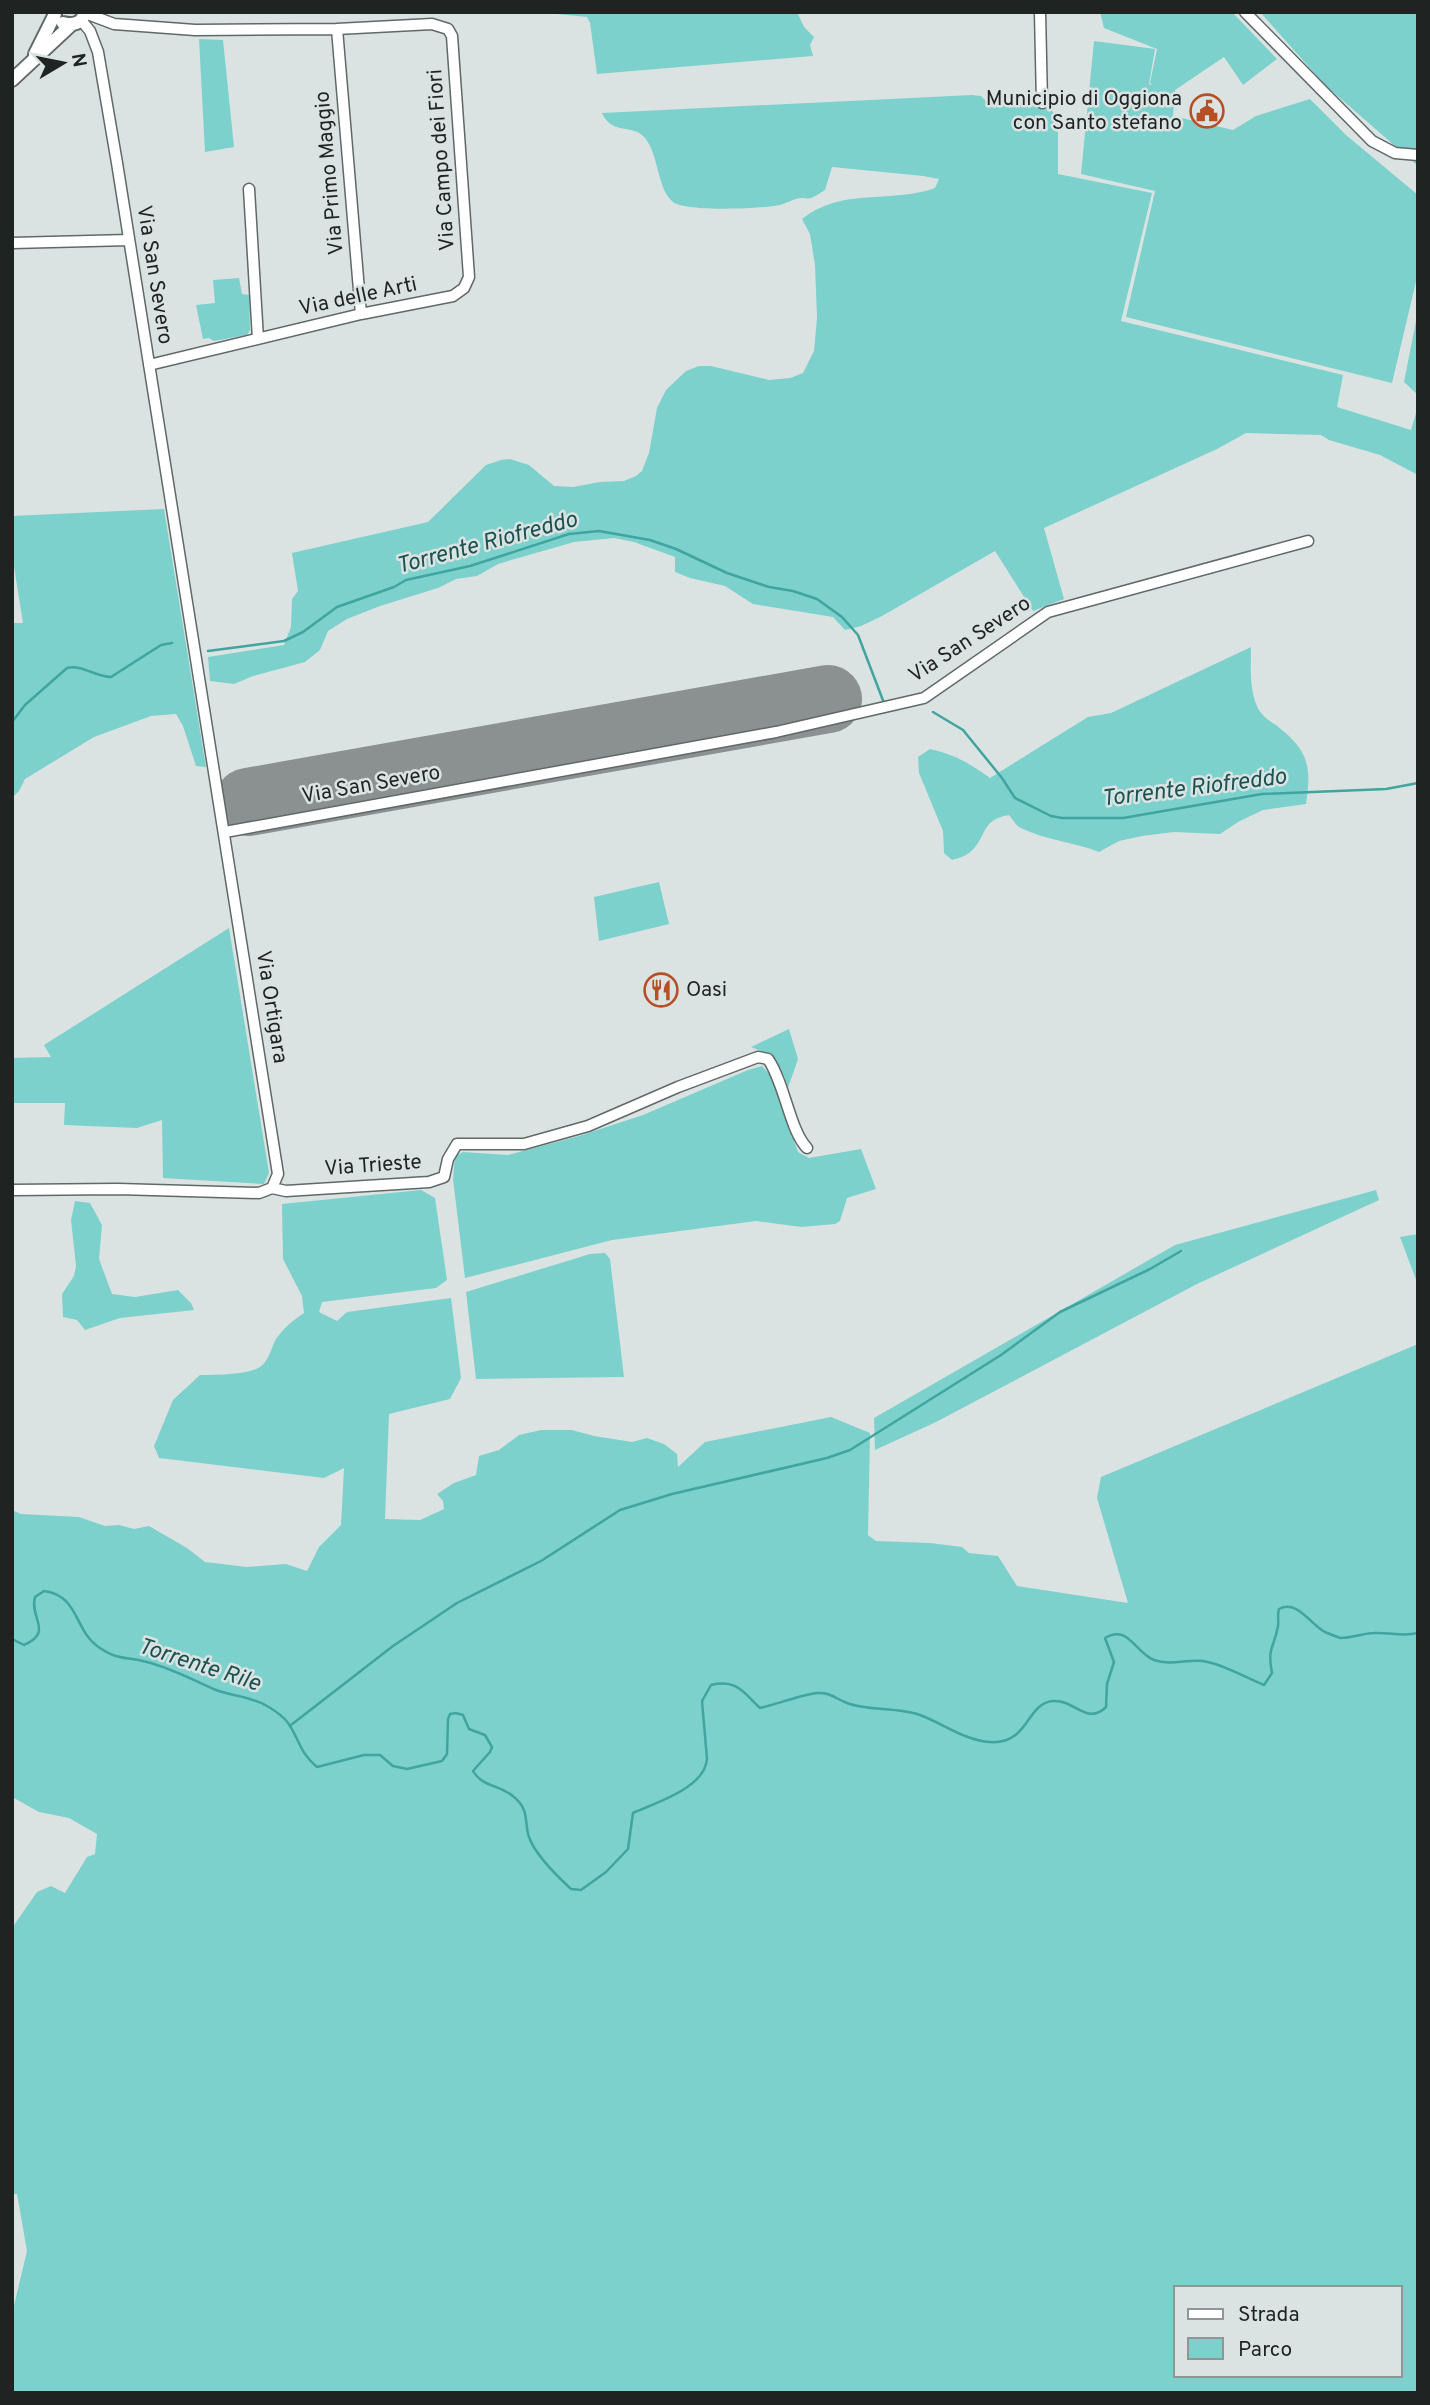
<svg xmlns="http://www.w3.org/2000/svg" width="1430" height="2405" viewBox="0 0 1430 2405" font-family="Overpass,sans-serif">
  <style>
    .green { fill: #7cd1cc; fill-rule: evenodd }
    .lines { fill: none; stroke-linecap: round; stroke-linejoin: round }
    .stream { stroke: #40a49f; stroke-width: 2.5 }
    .runway { stroke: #8a9190; stroke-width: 68 }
    .street-casing { stroke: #606868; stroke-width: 13 }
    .secondary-casing { stroke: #606868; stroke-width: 16 }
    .street { stroke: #fff; stroke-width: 10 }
    .secondary { stroke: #fff; stroke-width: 12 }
    .labels { text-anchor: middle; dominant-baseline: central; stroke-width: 5; stroke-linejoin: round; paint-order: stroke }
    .poi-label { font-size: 21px; fill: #1f2322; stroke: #dae3e2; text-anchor: end }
    .street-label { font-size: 21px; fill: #1f2322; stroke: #dae3e2 }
    .water-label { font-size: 23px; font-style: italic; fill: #195250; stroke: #dae3e2 }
  </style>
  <rect width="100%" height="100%" fill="#dae3e2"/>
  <path class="green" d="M537 12H797L804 27 814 37 810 45 813 56 597 74 590 23 587 17Z
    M1100 12H1232L1277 59 1243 85 1224 57 1175 90 1173 116 1233 130 1256 116 1310 99 1346 135 1418 195V273L1392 383 1126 317 1155 191 1081 174 1094 41 1155 49 1149 84 1153 85 1150 83 1157 49 1104 28Z
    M1260 12H1418V166L1325 85Z
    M199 39 223 40 234 147 205 152Z
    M972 95 981 96 989 104H1038L1048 107 1058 117V174L1152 193 1121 321 1343 375 1337 407 1411 430 1418 406V475L1380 455 1329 440 1321 435 1246 433 1217 449 1044 528 1064 599 1033 611 995 551 882 616 861 626 845 630 833 617 753 604 725 586 690 578 675 572V557L634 542 614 538 574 542 498 564 477 576 456 579 438 588 380 606 347 619 328 631 320 650 305 662 253 676 234 684 210 681 208 657 284 645 291 627 292 599 298 591 292 553 428 522 486 465 501 460 510 459 529 465 554 486 573 487 600 482 624 481 636 476 642 471 649 453 657 408 666 390 686 371 699 366H711L769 380 790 378 803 373 814 351 817 318 815 265 810 234 802 219C841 187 891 204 935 188L939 179 923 176 832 167 825 190C821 192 815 197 811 198 807 199 804 198 800 198 793 199 787 203 780 205 762 209 686 212 673 202 657 189 659 155 645 138 633 123 612 136 602 113Z
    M239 278 242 294 249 295 250 330 247 335 214 341 209 338 203 339 196 305 215 303 213 280Z
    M1418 311V395L1404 382Z
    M164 509 206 767 196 766 183 726 176 714 151 716 94 737 25 779 19 791 12 798V623H23L12 554V516Z
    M1251 647C1251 666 1249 688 1257 706 1259 713 1269 721 1276 725 1308 750 1312 765 1306 804L1263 810 1238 822 1220 834 1174 832 1142 836 1119 841 1099 852C1074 842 1045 840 1021 828 1016 826 1013 820 1009 815 979 820 988 838 969 853 964 857 958 858 952 860L944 853 943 831 919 773 918 757 930 749C956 755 969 763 990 778L1088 717 1111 713Z
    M659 882 669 924 599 941 594 897Z
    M229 928 269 1173 264 1184 163 1178 162 1120 137 1128 64 1125 65 1103H12V1058L51 1057 44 1045Z
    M789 1029 798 1059 788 1088C781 1063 775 1056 751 1047Z
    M762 1066 770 1075 798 1152 809 1158 861 1149 876 1189 847 1198 840 1221 835 1224 801 1227 756 1221 612 1240 465 1278 453 1179 455 1156 463 1152 508 1155 579 1136 643 1115 748 1070Z
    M421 1190 435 1198 447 1280 436 1288 322 1302 319 1312 337 1321 347 1312 451 1298 461 1378 450 1399 389 1414 385 1519 420 1520 444 1509 443 1501 437 1494 454 1483 476 1475 479 1456 499 1450 519 1435 541 1430H572L594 1436 632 1442 647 1438 664 1444 677 1454 678 1467 705 1442 831 1417 870 1433 868 1535 876 1541 930 1543 962 1547 969 1553 998 1556 1017 1586 1128 1603 1097 1498 1101 1477 1418 1344V2393H12V2314L27 2251 17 2194H12V1928L37 1892 51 1886 65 1893 87 1857 95 1854 97 1834 69 1818 39 1812 12 1797V1510L21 1514 79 1517 105 1526 119 1525 134 1529 149 1526 187 1548 205 1562 247 1567 286 1564 307 1571 319 1547 341 1525 344 1468 324 1478 159 1458 154 1446 173 1400 200 1375C214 1375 248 1375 260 1367 269 1361 271 1348 276 1339 284 1328 293 1320 304 1313L302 1296 283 1259 282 1204ZM1176 2288H1400V2375H1176Z
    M1376 1190 1379 1200 1197 1284 936 1422 875 1450 874 1418 1175 1245Z
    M75 1201 90 1203 102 1225 99 1259 112 1294 135 1297 178 1290 191 1303 194 1310 120 1318 85 1330 77 1320 63 1317 62 1294 74 1276 76 1266 71 1220Z
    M1418 1234V1285L1400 1237Z
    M605 1253 610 1259 624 1377 476 1379 466 1292 590 1254Z"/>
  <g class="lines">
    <path class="stream" d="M208 651 284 641 303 632 337 607 394 587 406 580 470 566 569 534 599 531 650 540 676 549 727 573 769 587 793 591 817 599 842 617 858 635 884 703
      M933 712 963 730 1002 778 1015 798 1051 816 1062 818H1123L1262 794 1386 789 1418 783
      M12 722 25 705 67 668C81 664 96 677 111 677L161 645 172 643
      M12 1639 24 1645C54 1632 29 1618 35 1597L44 1591C78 1595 75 1630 97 1646 118 1661 124 1656 147 1662 171 1668 193 1680 216 1690 232 1696 253 1697 267 1706 274 1710 283 1716 288 1723 300 1740 299 1752 317 1767L364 1755H380L393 1766 407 1769 442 1761 447 1754 448 1719 450 1714 456 1713 463 1715 469 1729 485 1735 492 1747 490 1752 473 1771C482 1787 501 1785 514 1797 530 1810 524 1823 529 1837 535 1855 557 1876 571 1889L581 1890 606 1872 628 1849 633 1813C655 1803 705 1788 707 1759L702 1701 711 1685C737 1679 743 1692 760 1708 778 1704 800 1695 817 1693 830 1692 836 1699 847 1703 867 1711 898 1707 920 1715 942 1723 966 1741 990 1742 1029 1745 1026 1703 1053 1701 1074 1699 1087 1726 1106 1707L1107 1684 1114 1662 1105 1638C1129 1624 1135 1653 1154 1660 1170 1666 1187 1659 1203 1661 1223 1664 1244 1677 1264 1685L1272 1673C1267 1646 1274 1649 1278 1626 1279 1620 1277 1615 1279 1609 1297 1599 1311 1625 1325 1632 1330 1634 1336 1637 1341 1638 1352 1638 1363 1633 1374 1633 1389 1632 1403 1637 1418 1633
      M291 1725 393 1646 457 1603 541 1561 620 1510 672 1494 827 1458 850 1450 1001 1355 1060 1312 1150 1269 1181 1251"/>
    <path class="runway" d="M248 802 828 699"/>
    <defs>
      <path id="street" d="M1040 12 1042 103
        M1245 12 1372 141 1395 153 1418 155
        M85 13 114 24 195 30 337 29 432 24 448 29 452 36 469 277 464 288 453 296 361 314 149 365
        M81 20 90 31 98 52 117 163 278 1174 272 1188
        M337 29 361 314
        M249 189 258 339
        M12 243 129 240
        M225 832 776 732 924 698 1048 612 1308 541
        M12 1190 118 1189 259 1193 272 1188 286 1191 429 1182 444 1177 448 1159 457 1144H524L588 1126 678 1087 758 1057 768 1059C785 1084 790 1131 807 1148"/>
      <path id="secondary" d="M63 23C74 26 82 23 85 12
        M35 54 55 14
        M12 80 71 25"/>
    </defs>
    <use href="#street" class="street-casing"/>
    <use href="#secondary" class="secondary-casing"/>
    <use href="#street" class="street"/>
    <use href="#secondary" class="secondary"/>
  </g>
  <defs>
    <symbol id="civic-ring" viewBox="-11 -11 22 22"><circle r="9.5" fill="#dae3e2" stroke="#b64f26" stroke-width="1.5"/><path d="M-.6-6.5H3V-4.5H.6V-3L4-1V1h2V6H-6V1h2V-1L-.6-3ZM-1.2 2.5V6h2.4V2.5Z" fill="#b64f26"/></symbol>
    <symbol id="restaurant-ring" viewBox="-11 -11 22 22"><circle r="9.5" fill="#dae3e2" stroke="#b64f26" stroke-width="1.5"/><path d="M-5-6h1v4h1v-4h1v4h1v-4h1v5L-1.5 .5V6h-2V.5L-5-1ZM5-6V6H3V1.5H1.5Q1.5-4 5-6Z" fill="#b64f26"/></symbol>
  </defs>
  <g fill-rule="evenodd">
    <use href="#civic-ring" x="1188" y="92" width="38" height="38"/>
    <use href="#restaurant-ring" x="642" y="971" width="38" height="38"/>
  </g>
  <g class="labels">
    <g class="poi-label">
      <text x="1182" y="99">Municipio di Oggiona<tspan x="1182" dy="24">con Santo stefano</tspan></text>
      <text x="686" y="990" text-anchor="start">Oasi</text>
    </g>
    <g class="street-label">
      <text transform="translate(442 160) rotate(-94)">Via Campo dei Fiori</text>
      <text transform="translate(330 173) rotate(-95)">Via Primo Maggio</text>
      <text transform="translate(154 275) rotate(81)">Via San Severo</text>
      <text transform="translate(358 297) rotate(-12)">Via delle Arti</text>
      <text transform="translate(970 640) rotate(-33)">Via San Severo</text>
      <text transform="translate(371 785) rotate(-10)">Via San Severo</text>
      <text transform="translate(271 1007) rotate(81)">Via Ortigara</text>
      <text transform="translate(373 1166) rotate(-4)">Via Trieste</text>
    </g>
    <g class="water-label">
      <text transform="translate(487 544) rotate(-15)">Torrente Riofreddo</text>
      <text transform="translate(1194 789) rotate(-7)">Torrente Riofreddo</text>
      <text transform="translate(199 1666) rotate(18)">Torrente Rile</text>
    </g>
  </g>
  <rect width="1430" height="2405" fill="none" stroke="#1f2322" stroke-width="28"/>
  <rect x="1174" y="2286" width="228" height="91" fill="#dae3e2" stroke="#8f9695" stroke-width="2"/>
  <rect x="1188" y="2309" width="35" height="10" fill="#ffffff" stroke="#8f9695" stroke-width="2"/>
  <text x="1238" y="2321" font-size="21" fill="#1f2322">Strada</text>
  <rect x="1188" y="2338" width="35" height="21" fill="#7cd1cc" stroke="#8f9695" stroke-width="2"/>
  <text x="1238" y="2356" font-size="21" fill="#1f2322">Parco</text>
  <g transform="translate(63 63) rotate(80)" stroke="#dae3e2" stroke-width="5" paint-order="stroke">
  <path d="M0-5L12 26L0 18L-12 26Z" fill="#1f2322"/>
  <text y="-10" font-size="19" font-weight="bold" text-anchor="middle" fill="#1f2322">N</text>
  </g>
</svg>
